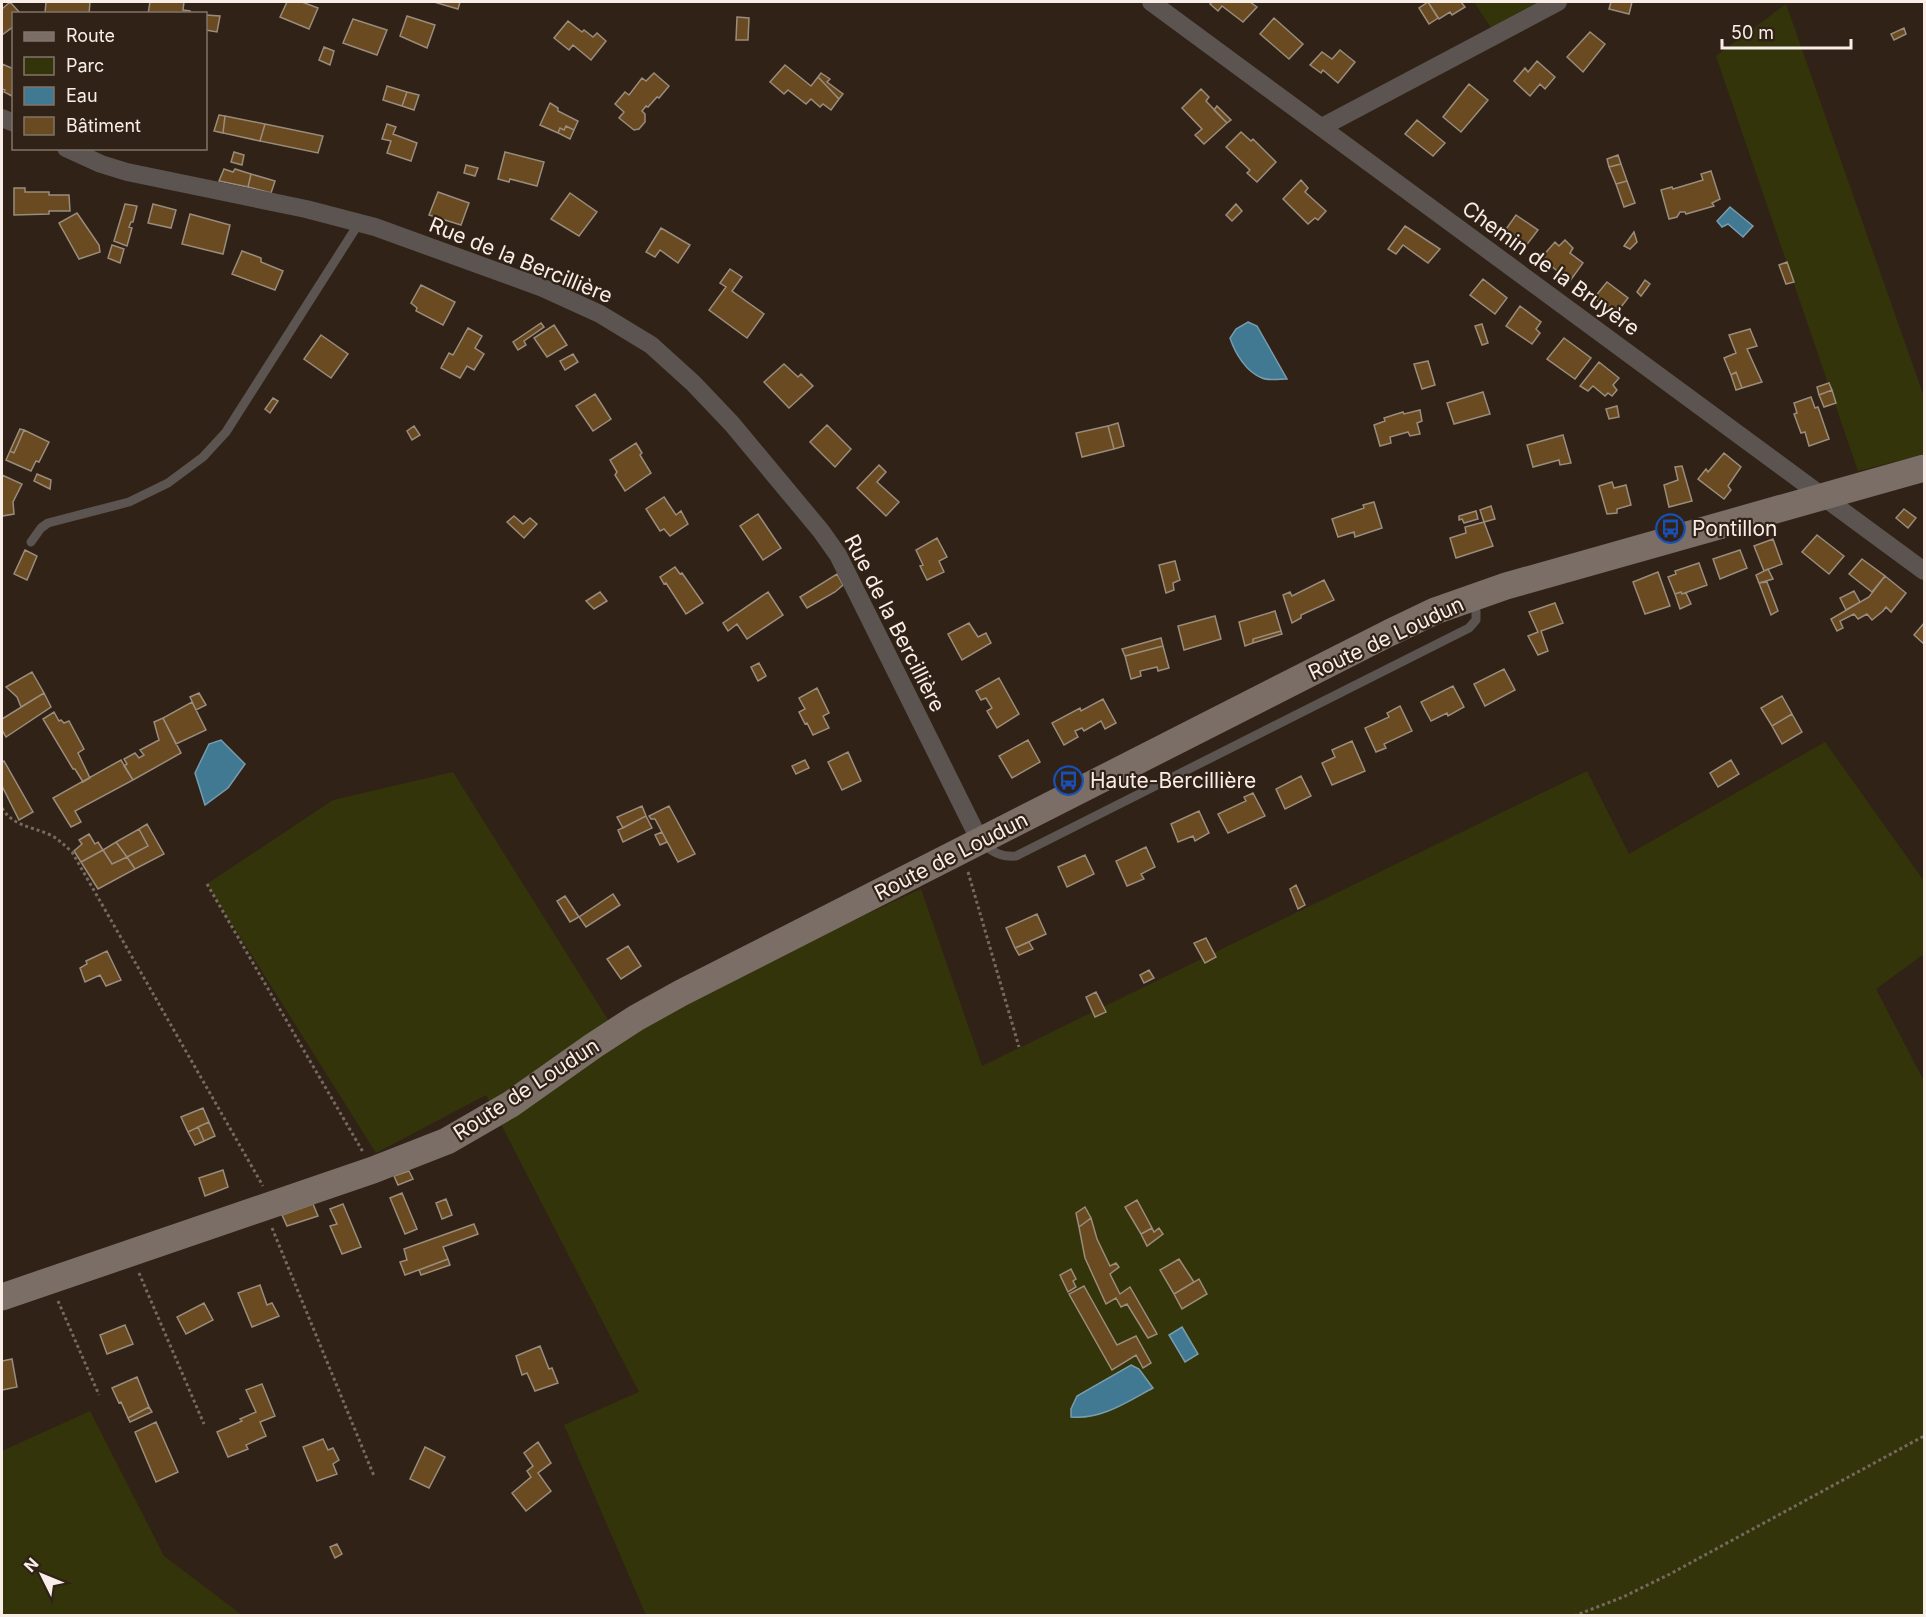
<svg xmlns="http://www.w3.org/2000/svg" width="1926" height="1617" viewBox="0 0 1926 1617" font-family="Inter,sans-serif">
  <style>
    .green { fill: #34340b }
    .water { fill: #417992; stroke: #789cac; stroke-width: 1.5 }
    .building { fill: #694a21; stroke: #9a8c7c; stroke-width: 1.5 }
    .lines { fill: none; stroke-linecap: round; stroke-linejoin: round }
    .path { stroke: #76695f; stroke-width: 3; stroke-dasharray: 3 3; stroke-linecap: butt }
    .lane { stroke: #5c5450; stroke-width: 9 }
    .street { stroke: #5c5450; stroke-width: 18 }
    .secondary { stroke: #7b6e67; stroke-width: 27 }
    .labels { text-anchor: middle; dominant-baseline: central; stroke-width: 4.5; stroke-linejoin: round; paint-order: stroke }
    .street-label { font-size: 21px; fill: #f8eee7; stroke: #302217 }
    .poi-label { font-size: 21px; fill: #f8eee7; stroke: #302217; text-anchor: start }
  </style>
  <rect width="100%" height="100%" fill="#302217"/>
  <path class="green" d="M1474 2H1545L1492 29Z
    M1786 4 1924 397V454L1858 471 1716 56Z
    M1825 742 1924 881V954L1876 989 1924 1081V1615H646L564 1425 639 1392 486 1095 376 1153 207 884 333 800 453 772 615 1031 921 889 982 1066 1587 771 1629 854Z
    M90 1411 164 1556 242 1615H2V1451Z"/>
  <path class="water" d="M1730 207 1753 226 1743 237 1728 224 1722 227 1717 221Z
    M1248 322 1257 326 1287 379C1280 379 1269 381 1262 378 1246 372 1235 353 1230 338L1236 329Z
    M221 740 245 764 228 788 205 805 195 773 209 744Z
    M1182 1327 1198 1354 1185 1362 1169 1335Z
    M1131 1365 1139 1369 1153 1388C1127 1402 1101 1420 1071 1417V1409L1077 1396Z"/>
  <path class="building" d="M10 2 21 14H14V26L2 35V9Z
    M46 2H90L89 14 45 13Z
    M150 2H184L183 10 190 11V14H148Z
    M287 2H302L318 8 309 29 280 17Z
    M434 2H460L458 9Z
    M1212 2H1250L1257 7 1243 22 1222 6 1218 11 1210 4Z
    M1428 2H1461L1465 7 1452 15 1450 12 1439 19Z
    M1428 2 1438 18 1429 24 1419 8Z
    M1611 2H1632L1629 14 1609 9Z
    M206 15 220 16 217 32 206 30Z
    M407 16 435 25 427 48 400 36Z
    M737 17 749 18 748 40H736Z
    M1274 18 1303 44 1289 59 1260 34Z
    M353 19 387 30 377 55 343 43Z
    M568 21 582 32 584 30 593 37 597 33 606 41 591 60 573 45 569 50 554 38Z
    M1904 28 1906 34 1894 40 1891 34Z
    M1590 32 1605 44 1583 72 1567 57Z
    M324 47 334 51 330 65 319 60Z
    M1340 50 1355 62 1338 83 1323 70 1321 73 1310 65 1322 52 1332 59Z
    M1537 61 1555 77 1545 89 1540 84 1530 96 1514 81 1525 68 1528 72Z
    M2 64 14 69 12 96 4 92 5 90 2 89Z
    M785 65 811 86 818 77 839 99 831 110 823 104 820 107 811 99 806 104 788 90 784 94 770 82Z
    M654 73 669 86 659 98 657 97 648 107 646 106 642 111 645 114V122L639 129 634 130 619 118 624 112 615 104 625 92 629 95 642 78 646 81Z
    M821 73 830 79 827 82 843 94 839 99 818 77Z
    M1469 84 1488 100 1461 132 1443 117Z
    M387 86 407 92 402 106 383 100Z
    M1201 89 1209 97 1206 101 1227 123 1204 144 1195 135 1202 129 1182 108Z
    M407 92 419 95 414 110 402 106Z
    M550 103 558 108V111L578 121 574 130 566 126 564 130 560 128 558 133 540 125Z
    M1217 106 1231 120 1227 123 1214 110Z
    M219 115 225 116 223 133 214 131Z
    M225 116 265 124 260 141 223 133Z
    M1417 120 1445 143 1433 156 1405 134Z
    M265 124 323 136 318 153 260 141Z
    M387 124 396 127 393 134 417 143 411 161 387 153 391 141 382 139Z
    M566 126 574 130 570 139 558 133 560 128 564 130Z
    M1241 132 1251 141 1253 139 1276 162 1257 182 1247 173 1250 170 1226 147Z
    M234 152 244 155 242 165 231 162Z
    M505 152 544 162 537 186 510 179 509 182 498 179Z
    M1618 155 1621 164 1609 167 1607 159Z
    M1621 164 1627 181 1616 184 1609 167Z
    M466 165 478 168 475 176 464 173Z
    M224 169 233 172 235 169 251 174 248 187 219 181Z
    M1711 171 1720 199 1712 203 1714 206 1686 214 1685 212H1680L1677 217 1669 219 1661 190 1672 187 1673 189 1703 180 1701 174Z
    M251 174 275 181 271 193 248 187Z
    M1301 180 1308 188 1305 192 1326 211 1318 220 1315 218 1308 224 1283 199Z
    M1627 181 1635 203 1624 207 1616 184Z
    M14 188H25V192H49V195H69L70 211H49V214L14 215Z
    M438 192 469 203 461 225 429 215Z
    M570 193 597 212 579 236 551 219Z
    M125 204 137 206 133 222H131L129 227 132 228 127 246 114 241Z
    M153 204 176 210 171 228 148 223Z
    M1236 204 1242 211 1232 221 1226 215Z
    M77 213 99 245 100 252 79 259 59 223Z
    M190 214 230 225 223 254 182 244Z
    M1516 215 1538 230 1525 247 1504 232Z
    M1405 226 1440 249 1428 263 1403 245 1396 254 1388 249Z
    M661 228 690 245 678 263 660 250 655 257 646 252Z
    M1634 232 1637 242 1630 249 1624 246Z
    M1565 240 1573 248 1570 253 1583 263 1570 281 1541 258 1555 242 1559 246Z
    M112 245 124 249 120 263 108 258Z
    M242 251 261 258V262L283 271 275 290 232 274Z
    M1787 262 1794 282 1786 284 1779 265Z
    M730 269 742 277 732 291 764 314 747 338 709 310 726 287 720 283Z
    M1483 279 1507 298 1495 314 1470 295Z
    M1645 280 1650 284 1641 296 1637 292Z
    M1607 282 1628 298 1615 315 1594 298Z
    M421 285 455 302 443 325 416 311 417 308 411 303Z
    M1520 306 1541 322 1536 329 1540 333 1532 344 1506 326Z
    M541 323 544 327 524 341 526 345 518 350 513 342Z
    M1482 324 1488 343 1482 345 1475 326Z
    M554 325 567 345 547 357 534 338Z
    M468 328 482 336 475 348 484 354 474 370 467 366 460 378 441 368 449 353 453 355Z
    M1750 329 1757 346 1747 349 1762 382 1742 388 1736 372 1731 375 1724 358 1736 353 1729 335Z
    M321 335 348 354 331 378 304 359Z
    M1564 338 1591 358 1575 379 1547 359Z
    M573 354 578 362 565 370 560 361Z
    M1428 361 1435 385 1422 389 1414 364Z
    M1599 362 1619 378 1613 385 1617 390 1612 396 1608 393 1605 396 1593 386 1588 391 1580 386Z
    M784 364 798 377 801 374 813 386 789 408 764 382Z
    M1736 372 1742 388 1736 390 1731 375Z
    M1829 383 1832 390 1819 395 1817 387Z
    M1832 390 1836 403 1824 407 1819 395Z
    M1483 392 1490 414 1454 424 1447 403Z
    M595 394 611 419 593 431 576 406Z
    M1811 397 1815 408 1818 407 1829 439 1809 446 1805 432 1801 433 1794 414 1797 413 1794 403Z
    M273 398 278 401 270 413 265 409Z
    M1617 406 1619 417 1609 419 1606 409Z
    M1420 410 1422 421 1417 423 1420 434 1410 436 1408 432 1390 437 1391 443 1380 446 1374 425 1385 421 1384 418 1403 412 1404 414Z
    M1118 423 1124 446 1114 449 1108 426Z
    M827 425 851 449 835 467 810 442Z
    M414 426 420 435 412 440 407 431Z
    M1108 426 1114 449 1082 457 1076 433Z
    M20 429 24 430 14 453 10 451Z
    M24 430 49 442 39 462 36 461 31 471 6 460 10 451 14 453Z
    M1563 435 1571 463 1560 465 1559 460 1533 467 1527 445Z
    M636 443 642 453 640 455 651 473 625 491 615 475 617 472 610 460Z
    M1724 453 1741 467 1728 486 1731 490 1724 499 1698 479 1706 469 1708 472Z
    M879 465 886 472 877 482 899 502 886 516 857 488Z
    M1682 466 1692 501 1669 507 1664 485 1678 480 1675 467Z
    M37 474 51 480 50 489 34 481Z
    M2 475 22 484 13 502 14 514 2 516Z
    M1612 482 1614 488 1626 485 1631 505 1617 509V513L1607 514 1599 486Z
    M664 497 676 515 681 511 688 524 670 536 664 529 660 531 646 509Z
    M1374 502 1382 528 1355 537 1354 532 1338 537 1332 519 1364 508 1363 505Z
    M1491 506 1495 519 1484 522 1480 510Z
    M1904 509 1916 518 1908 528 1896 518Z
    M1476 511 1478 519 1464 523 1462 519 1459 520V516Z
    M758 514 781 548 763 560 740 526Z
    M514 516 523 524 530 518 537 524 524 538 507 522Z
    M1484 522 1493 546 1456 558 1450 538 1466 533 1465 527Z
    M1817 535 1844 556 1829 574 1802 552Z
    M937 538 947 557 939 561 944 572 927 580 920 566 923 565 916 550Z
    M1773 539 1782 564 1764 571 1754 546Z
    M25 550 37 556 27 580 14 574Z
    M1740 550 1747 568 1720 579 1713 559Z
    M1862 559 1885 576 1872 592 1849 574Z
    M1175 561 1180 580 1173 583 1174 590 1166 593 1159 565Z
    M1699 563 1707 585 1682 594 1681 592 1675 594 1668 577 1676 574 1675 571Z
    M675 567 680 574 682 573 703 603 686 614 666 583 664 584 660 577Z
    M1768 569 1773 579 1759 583 1756 575Z
    M1658 572 1670 606 1645 614 1633 582Z
    M837 574 843 585 835 592 807 608 800 597Z
    M1885 576 1906 593 1891 612 1886 607 1883 611 1872 620 1867 614 1858 619 1854 614 1840 621 1843 628 1837 631 1831 619 1869 597Z
    M1324 580 1334 600 1301 615V618L1292 623 1283 595 1290 592 1292 596Z
    M1767 582 1778 611 1771 615 1759 583Z
    M1854 591 1860 602 1846 610 1840 598Z
    M600 592 607 601 594 609 586 601Z
    M768 592 783 615 747 639 737 624 728 631 723 623Z
    M1681 592 1682 594 1686 593 1691 604 1680 609 1675 594Z
    M1555 603 1563 623 1541 631 1548 651 1538 655 1528 636 1538 632 1529 612Z
    M1275 611 1281 631 1253 639V643L1245 646 1239 622Z
    M1215 616 1221 639 1184 650 1178 626Z
    M969 623 978 637 986 633 991 643 962 660 948 634Z
    M1924 623V644L1914 635Z
    M1281 631 1282 634 1253 643V639Z
    M1161 638 1163 646 1125 656 1122 649Z
    M1163 646 1169 668 1158 671 1157 667 1140 671 1141 676 1131 679 1125 656Z
    M759 663 766 676 758 681 751 667Z
    M1504 669 1515 690 1485 706 1474 684Z
    M32 672 44 693 21 707 17 697 6 687Z
    M999 678 1019 714 997 728 987 711 992 708 986 698 981 700 976 691Z
    M1453 686 1464 707 1448 716 1447 713 1431 721 1421 702Z
    M817 688 829 713 823 716 829 728 813 735 807 723 805 724 799 712 805 709 799 698Z
    M44 693 51 707 6 737 2 730V719Z
    M199 693 206 705 196 710 190 697Z
    M1782 696 1792 714 1772 726 1761 708Z
    M1103 699 1116 723 1105 729 1101 721 1084 731 1082 728 1075 731 1078 737 1064 745 1052 723 1080 708 1081 711Z
    M192 702 206 730 176 744 163 718Z
    M1400 706 1412 731 1384 744 1386 748 1376 752 1365 728 1389 717 1387 713Z
    M54 712 59 721 61 720 64 723 69 721 84 749 78 753 90 778 83 782 75 769H73L43 719Z
    M1792 714 1802 732 1782 744 1772 726Z
    M163 718 181 753 133 780 124 766 127 764 124 759 135 753 139 758 144 755 140 750 159 740 154 722Z
    M1028 740 1040 762 1012 778 999 756Z
    M1352 741 1365 771 1332 785 1322 763 1335 757 1332 750Z
    M848 752 861 781 842 790 828 762Z
    M121 760 133 780 75 811 81 822 71 827 53 798Z
    M805 760 809 768 796 774 792 766Z
    M1731 760 1739 774 1718 787 1710 773Z
    M4 761 33 812 19 820 2 786V762Z
    M1301 776 1311 796 1285 809 1276 789Z
    M1253 793 1265 816 1228 833 1218 814 1246 801 1244 797Z
    M642 806 646 816 623 828 617 817Z
    M669 806 695 854 678 862 655 819H651L649 816Z
    M1199 811 1209 833 1195 841 1193 836 1178 842 1171 824Z
    M646 816 652 828 623 842 618 830Z
    M147 824 164 854 135 869 127 857 148 846 139 829Z
    M139 829 148 846 127 857 116 842Z
    M662 832 667 842 660 845 655 835Z
    M89 834 95 844 98 842 103 850 81 862 74 851 82 844 79 840Z
    M116 842 127 857 112 864 103 850Z
    M1146 847 1155 867 1141 874 1144 879 1127 886 1116 861Z
    M103 850 112 864 127 857 135 869 98 889 81 862Z
    M1085 855 1094 874 1067 887 1058 867Z
    M1296 885 1305 905 1298 909 1290 889Z
    M613 894 620 905 586 927 579 917Z
    M565 896 579 917 570 922 557 901Z
    M1037 914 1046 934 1015 948 1006 928Z
    M1206 938 1216 957 1205 963 1194 943Z
    M1029 942 1033 949 1019 955 1015 948Z
    M628 946 641 966 621 979 607 959Z
    M107 951 121 980 106 986 100 975 85 982 80 968 87 964 86 961Z
    M1149 970 1154 978 1144 983 1140 975Z
    M1096 992 1106 1012 1095 1017 1086 997Z
    M203 1108 209 1122 188 1132 181 1117Z
    M209 1122 215 1136 204 1141 198 1127Z
    M198 1127 204 1141 195 1145 188 1132Z
    M223 1170 228 1187 205 1196 199 1178Z
    M409 1171 413 1179 398 1185 394 1176Z
    M402 1193 417 1229 405 1234 390 1198Z
    M446 1199 452 1215 442 1219 436 1203Z
    M1137 1200 1152 1228 1141 1234 1125 1207Z
    M313 1204 318 1216 287 1226 282 1215Z
    M343 1204 361 1247 342 1254 330 1226 337 1224 330 1209Z
    M1085 1207 1091 1218 1079 1227 1076 1213Z
    M1091 1218 1097 1239 1110 1266 1116 1263 1119 1267 1110 1274 1120 1294 1130 1287 1157 1334 1148 1338 1127 1304 1121 1307 1116 1298 1106 1304 1085 1258 1079 1227Z
    M474 1224 478 1234 443 1247 448 1259 405 1275 400 1262 407 1260 404 1249Z
    M1152 1228 1154 1232 1159 1228 1163 1234 1147 1246 1141 1234Z
    M448 1259 450 1265 421 1275 419 1270Z
    M1179 1259 1194 1282 1174 1294 1160 1270Z
    M1071 1269 1076 1279 1073 1281 1076 1287 1068 1292 1060 1275Z
    M1199 1279 1207 1294 1182 1309 1174 1294Z
    M260 1285 267 1305 272 1303 279 1316 252 1327 238 1293Z
    M1084 1286 1117 1345 1136 1336 1151 1363 1143 1368 1136 1355 1112 1370 1069 1294Z
    M204 1303 213 1320 186 1334 177 1317Z
    M125 1325 133 1344 107 1354 100 1335Z
    M540 1346 549 1369 552 1368 558 1383 535 1391 527 1373 522 1375 516 1356Z
    M12 1359 17 1387 2 1390V1361Z
    M137 1377 149 1407 128 1418 121 1402 119 1403 112 1388Z
    M262 1384 275 1416 260 1422 266 1436 246 1445 248 1449 228 1457 217 1432 242 1421 240 1419 256 1412 246 1390Z
    M149 1407 152 1412 130 1422 128 1418Z
    M156 1422 178 1472 156 1482 135 1432Z
    M323 1439 328 1450 333 1448 339 1460 333 1464 337 1474 317 1481 303 1447Z
    M538 1442 551 1463 538 1473 551 1491 526 1511 512 1493 531 1477 527 1471 533 1466 524 1453Z
    M425 1447 445 1457 429 1488 410 1479Z
    M337 1544 342 1554 335 1558 330 1547Z"/>
  <g class="lines">
    <path class="path" d="M2 808C13 826 30 826 48 834 58 838 64 845 72 852L263 1186
      M968 872 1019 1047
      M207 884 363 1152
      M272 1228 374 1476
      M139 1273 204 1424
      M58 1301 99 1395
      M1574 1616 1623 1597 1670 1574 1924 1436"/>
    <path class="lane" d="M31 542 41 528 48 523 129 502 168 483 203 457 226 432 359 223
      M982 843C994 853 1001 857 1016 856L1469 628 1476 620V611L1471 600"/>
    <path class="street" d="M1151 2 1924 571
      M2 118 14 123
      M1322 127 1558 2
      M66 148 101 164 127 172 306 209 375 227 543 288 600 314 651 345 693 383 732 424 821 531 838 555 980 841"/>
    <path class="secondary" d="M2 1297 373 1170 447 1141 511 1104 593 1046 636 1018 681 993 1389 633 1435 611 1506 586 1924 468"/>
  </g>
  <defs>
    <symbol id="bus-ring" viewBox="-11 -11 22 22"><circle r="9.5" fill="#302217" stroke="#1a4fb4" stroke-width="1.5"/><path d="M-5-6H5V4H4V6H2V4H-2V6H-4V4H-5ZM-3.5-4V0h7V-4ZM-3.5 1.2v1.5H-2V1.2ZM2 1.2v1.5H3.5V1.2Z" fill="#1a4fb4"/></symbol>
  </defs>
  <g fill-rule="evenodd">
    <use href="#bus-ring" x="1654" y="512" width="33" height="33"/>
    <use href="#bus-ring" x="1052" y="764" width="33" height="33"/>
  </g>
  <g class="labels">
    <g class="street-label">
      <text transform="translate(521 260) rotate(22)">Rue de la Bercillière</text>
      <text transform="translate(1551 268) rotate(36)">Chemin de la Bruyère</text>
      <text transform="translate(895 623) rotate(63)">Rue de la Bercillière</text>
      <text transform="translate(1386 638) rotate(-25)">Route de Loudun</text>
      <text transform="translate(951 856) rotate(-27)">Route de Loudun</text>
      <text transform="translate(526 1089) rotate(-33)">Route de Loudun</text>
    </g>
    <g class="poi-label">
      <text x="1692" y="528">Pontillon</text>
      <text x="1090" y="780">Haute-Bercillière</text>
    </g>
  </g>
  <rect width="1926" height="1617" fill="none" stroke="#f8eee7" stroke-width="6"/>
  <rect x="12" y="12" width="195" height="138" fill="#302217" stroke="#80746a" stroke-width="1.5"/>
  <rect x="24" y="32" width="30" height="9" fill="#7b6e67" stroke="#80746a" stroke-width="1.5"/>
  <text x="66" y="42" font-size="18" fill="#f8eee7">Route</text>
  <rect x="24" y="57" width="30" height="18" fill="#34340b" stroke="#80746a" stroke-width="1.5"/>
  <text x="66" y="72" font-size="18" fill="#f8eee7">Parc</text>
  <rect x="24" y="87" width="30" height="18" fill="#417992" stroke="#80746a" stroke-width="1.5"/>
  <text x="66" y="102" font-size="18" fill="#f8eee7">Eau</text>
  <rect x="24" y="117" width="30" height="18" fill="#694a21" stroke="#80746a" stroke-width="1.5"/>
  <text x="66" y="132" font-size="18" fill="#f8eee7">Bâtiment</text>
  <g transform="translate(42 1575) rotate(313)" stroke="#302217" stroke-width="4.5" paint-order="stroke">
  <path d="M0-4.5L10 22L0 15L-10 22Z" fill="#f8eee7"/>
  <text y="-9" font-size="16" font-weight="bold" text-anchor="middle" fill="#f8eee7">N</text>
  </g>
  <path d="M1722 39v9h129v-9" fill="none" stroke="#f8eee7" stroke-width="3"/>
  <text x="1731" y="39" font-size="18" fill="#f8eee7" stroke="#302217" stroke-width="4.5" paint-order="stroke">50 m</text>
</svg>
